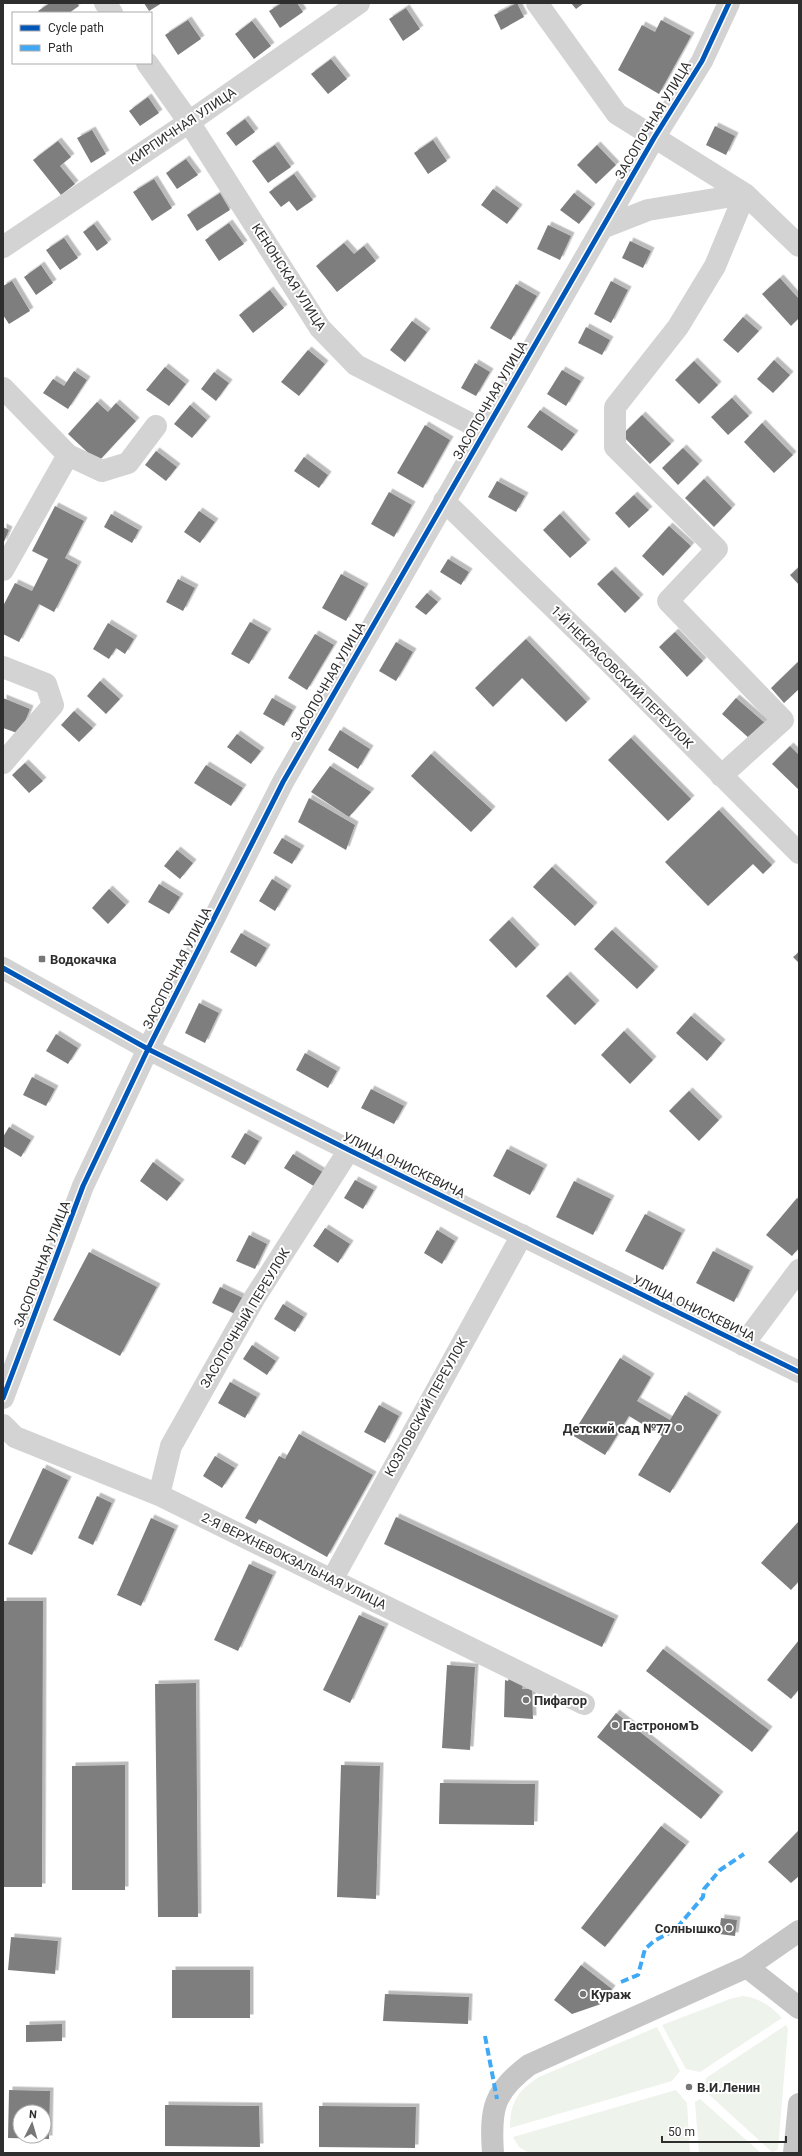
<svg xmlns="http://www.w3.org/2000/svg" width="802" height="2156" viewBox="0 0 802 2156" font-family="Roboto,sans-serif">
  <style>
    .green { fill: #eef3ec }
    .building { fill: #7e7e7e; fill-rule: evenodd; filter: url(#shadow) }
    .lines { fill: none; stroke-linecap: round; stroke-linejoin: round }
    .minor { stroke: #d3d3d3; stroke-width: 22 }
    .major { stroke: #c6c6c6; stroke-width: 22 }
    .quiet { stroke: #3fa9f5; stroke-width: 4; stroke-dasharray: 8 4; stroke-linecap: butt }
    .cycleway-casing { stroke: #fff; stroke-width: 8 }
    .cycleway { stroke: #0057b8; stroke-width: 5 }
    .poi-dot { fill: #777; stroke: #fff; stroke-width: 1.5 }
    .labels { text-anchor: middle; dominant-baseline: central; stroke-width: 4; stroke-linejoin: round; paint-order: stroke }
    .street-label { font-size: 13px; fill: #2e2e2e; stroke: #fff }
    .poi-label { font-size: 13px; font-weight: bold; fill: #2e2e2e; stroke: #fff; text-anchor: start }
  </style>
  <defs>
    <filter id="shadow"><feDropShadow dx="3.5" dy="-3.5" stdDeviation="0" flood-color="#0004"/></filter>
  </defs>
  <rect width="100%" height="100%" fill="#fff"/>
  <path class="green" d="M743 1996C760 1998 771 2006 782 2018L700 2072 686 2069 662 2025 730 1999Z
    M786 2025 788 2029 778 2150 772 2152 705 2091 706 2078Z
    M657 2027 680 2071 672 2081 510 2128C510 2103 518 2090 539 2077Z
    M676 2090 687 2103 690 2153H529L519 2147 513 2137Z
    M700 2099 761 2153H699L695 2102Z"/>
  <path class="building" d="M50 3H77L79 6 69 13H40L38 11Z
    M144 3H162L149 11Z
    M282 3H297L303 12 280 28 269 11Z
    M517 3 524 17 501 30 494 15Z
    M571 3H584L576 9Z
    M406 8 420 29 403 41 389 19Z
    M188 20 201 39 178 55 165 35Z
    M661 20 691 36 659 94 618 70 642 25 655 32Z
    M252 21 271 46 254 59 235 34Z
    M331 59 347 79 328 94 311 74Z
    M148 97 159 113 140 126 129 111Z
    M245 119 255 132 236 146 226 133Z
    M715 126 735 136 726 155 706 145Z
    M92 130 106 154 91 163 77 138Z
    M433 140 447 161 428 174 414 153Z
    M58 141 71 157 60 166 75 184 61 195 33 160Z
    M275 145 291 167 268 183 252 161Z
    M597 145 616 165 596 184 577 165Z
    M186 159 198 175 177 189 166 173Z
    M294 174 313 200 297 211 289 201 281 207 269 192Z
    M154 179 172 208 152 221 133 192Z
    M493 189 519 208 507 224 481 205Z
    M220 193 230 210 197 231 187 215Z
    M574 193 592 207 579 224 560 210Z
    M229 223 244 244 219 261 205 240Z
    M94 224 108 243 97 251 83 232Z
    M548 225 571 236 560 260 537 249Z
    M64 238 78 258 60 270 46 250Z
    M630 241 651 251 643 268 622 258Z
    M344 243 354 254 364 246 376 261 337 292 316 266Z
    M41 265 53 283 36 295 24 277Z
    M780 278 799 299V318L791 326 762 294Z
    M12 281 30 311 9 324 3 315V286Z
    M611 281 628 290 611 323 594 314Z
    M516 284 537 296 511 340 490 328Z
    M270 290 284 308 253 333 239 315Z
    M743 317 759 331 738 353 723 340Z
    M412 321 427 332 405 362 390 350Z
    M586 327 610 340 602 355 578 343Z
    M308 350 325 364 299 396 281 382Z
    M774 360 790 375 773 393 757 379Z
    M694 361 718 385 699 404 675 380Z
    M475 363 490 372 476 396 461 388Z
    M165 367 186 384 169 406 146 390Z
    M562 370 581 381 566 406 547 394Z
    M74 371 87 380 68 409 43 393 53 379 64 386Z
    M214 372 229 383 216 401 201 389Z
    M732 398 749 416 728 435 711 417Z
    M97 402 108 412 116 403 136 421 98 462 68 434Z
    M190 405 207 420 192 438 174 424Z
    M540 410 575 434 562 451 527 427Z
    M642 415 671 444 650 464 622 435Z
    M762 423 793 455 774 473 744 442Z
    M425 425 450 440 423 488 397 473Z
    M683 448 699 464 678 485 662 468Z
    M156 451 177 467 166 481 145 465Z
    M304 457 328 475 319 488 294 471Z
    M704 479 732 508 714 527 685 498Z
    M497 481 525 496 516 512 488 497Z
    M389 492 412 505 394 537 371 524Z
    M634 495 649 510 629 528 615 513Z
    M55 506 84 521 65 558 78 565 54 612 39 604 19 642 3 634V606L15 583 32 591 48 559 32 551Z
    M199 511 215 522 200 543 184 532Z
    M111 514 139 530 132 543 104 527Z
    M560 514 587 543 570 558 543 530Z
    M669 526 691 546 663 576 642 556Z
    M3 527 9 530 3 544Z
    M448 559 469 572 461 585 440 572Z
    M799 567V585L790 575Z
    M612 570 640 598 625 613 597 584Z
    M341 574 365 587 346 621 322 608Z
    M178 579 195 588 183 611 166 602Z
    M427 593 438 602 426 615 415 607Z
    M250 622 268 632 249 664 231 654Z
    M108 623 134 639 125 654 116 648 109 659 93 649Z
    M675 632 703 661 687 677 659 647Z
    M315 634 334 645 307 690 288 678Z
    M526 639 587 702 566 722 522 678 493 707 475 688Z
    M396 642 413 652 396 681 379 671Z
    M799 661V689L784 703 771 688Z
    M100 681 120 699 106 714 87 696Z
    M3 698 30 709 20 734 3 728Z
    M272 698 293 710 284 726 263 714Z
    M736 698 765 723 750 739 722 714Z
    M74 711 93 728 79 742 61 725Z
    M340 730 370 749 358 769 328 750Z
    M237 734 261 751 251 764 227 747Z
    M631 738 691 799 668 821 608 760Z
    M790 746 799 755V790L772 764Z
    M431 754 492 810 471 832 411 776Z
    M25 763 43 781 29 793 12 775Z
    M206 765 243 788 231 806 194 783Z
    M330 766 371 792 349 817 311 792Z
    M309 798 355 825 346 850 298 822Z
    M719 810 772 865 763 874 753 864 708 906 665 862Z
    M282 838 301 849 292 864 273 853Z
    M177 850 193 863 180 879 164 866Z
    M552 867 594 906 575 926 533 887Z
    M272 879 288 889 275 911 259 901Z
    M159 884 180 897 169 914 148 902Z
    M109 889 126 905 108 924 92 908Z
    M509 920 536 948 516 968 489 940Z
    M612 930 655 970 637 989 594 949Z
    M241 933 267 948 256 967 230 952Z
    M799 952V963L793 957Z
    M567 975 596 1004 575 1025 546 996Z
    M199 1003 219 1013 205 1043 185 1033Z
    M691 1016 722 1043 707 1061 676 1033Z
    M624 1031 653 1060 630 1084 601 1055Z
    M56 1034 78 1048 68 1064 46 1051Z
    M305 1053 337 1071 328 1088 296 1070Z
    M32 1077 55 1089 46 1106 23 1095Z
    M371 1089 404 1106 394 1124 361 1108Z
    M689 1091 719 1120 699 1141 669 1111Z
    M9 1127 31 1140 21 1157 3 1146V1137Z
    M245 1133 259 1141 245 1165 231 1157Z
    M507 1149 544 1168 530 1195 493 1176Z
    M293 1154 326 1174 317 1188 284 1168Z
    M153 1162 181 1183 167 1201 140 1181Z
    M355 1180 374 1190 363 1209 344 1198Z
    M574 1181 611 1199 593 1235 556 1217Z
    M797 1198 799 1200V1248L792 1256 766 1235Z
    M645 1214 682 1233 663 1270 625 1251Z
    M325 1228 350 1244 338 1263 313 1246Z
    M437 1230 455 1241 442 1264 424 1253Z
    M249 1235 267 1244 255 1269 236 1261Z
    M713 1251 750 1270 734 1302 696 1283Z
    M89 1252 157 1287 120 1356 53 1320Z
    M220 1287 243 1298 235 1314 212 1303Z
    M283 1304 304 1317 295 1332 274 1319Z
    M252 1345 276 1361 267 1375 243 1359Z
    M620 1358 651 1377 637 1401 670 1420 685 1395 718 1415 670 1493 638 1475 662 1436 629 1416 605 1455 572 1435Z
    M230 1382 257 1397 245 1418 218 1403Z
    M379 1405 399 1416 385 1443 364 1432Z
    M299 1434 373 1475 327 1557 259 1519 256 1524 245 1518 279 1456 285 1459Z
    M215 1456 235 1468 222 1488 203 1476Z
    M43 1468 68 1480 32 1555 8 1544Z
    M97 1496 112 1503 93 1545 78 1538Z
    M396 1517 615 1619 602 1647 384 1544Z
    M151 1518 175 1529 141 1606 117 1595Z
    M799 1521V1581L791 1590 761 1563Z
    M249 1564 273 1575 238 1651 214 1640Z
    M3 1601H43L42 1887H3Z
    M359 1615 385 1627 350 1703 323 1690Z
    M799 1640V1689L791 1699 767 1680Z
    M663 1649 769 1730 752 1752 646 1671Z
    M447 1665 475 1667 470 1750 442 1748Z
    M510 1677 523 1685 522 1689H532L533 1719 504 1717 505 1680 508 1681Z
    M196 1683 198 1917H158L155 1684Z
    M616 1713 720 1795 701 1819 597 1737Z
    M125 1765V1890H72V1766Z
    M341 1765 380 1766 376 1899 337 1897Z
    M440 1783 535 1784 534 1825 439 1824Z
    M661 1826 686 1845 605 1947 581 1928Z
    M799 1830V1876L791 1883 768 1862Z
    M721 1918 737 1920 735 1936 719 1934Z
    M11 1937 58 1941 55 1974 8 1970Z
    M581 1965 612 1989 601 2004 572 2014 554 2000Z
    M172 1970H250V2018H172Z
    M385 1994 469 1997 468 2024 383 2021Z
    M62 2024V2041L26 2042V2025Z
    M9 2090 50 2091 49 2139 8 2138ZM20 2112H44V2136H20Z
    M165 2105 259 2106 260 2147 165 2146Z
    M319 2106 416 2107 415 2148 319 2147Z"/>
  <g class="lines">
    <path class="minor" d="M105 3 112 13
      M537 3 617 114 745 194 799 246
      M147 63 189 122 320 328 356 365 485 431
      M602 228 648 210 745 194
      M3 247 189 122 359 3
      M3 388 68 455 102 471 128 463 156 426
      M444 501 606 659 799 853
      M3 570 68 455
      M3 667 46 684 53 705 3 763
      M721 776 783 720 668 601 717 549 615 447V407L678 327 715 266 745 194
      M3 968 148 1049 349 1150 799 1372
      M743 1345 799 1270
      M3 1398 83 1186 148 1049 283 782 654 138 702 61 729 3
      M3 1425 15 1437 159 1495 584 1704
      M159 1495 171 1446 255 1297 349 1150
      M332 1580 522 1235"/>
    <path class="major" d="M747 1967 799 2008
      M493 2153C490 2109 493 2092 529 2065L747 1967 799 1931
      M794 2153 799 2104"/>
    <path class="quiet" d="M621 1982 638 1975 645 1949 654 1941 675 1930 703 1897 704 1889 720 1870 744 1854
      M485 2036 497 2099"/>
    <defs>
      <path id="cycleway" d="M3 968 148 1049 349 1150 799 1372
        M3 1398 83 1186 148 1049 283 782 654 138 702 61 729 3"/>
    </defs>
    <use href="#cycleway" class="cycleway-casing"/>
    <use href="#cycleway" class="cycleway"/>
  </g>
  <g class="poi-dot">
    <rect x="38" y="955" width="8" height="8" rx="2"/>
    <circle cx="679" cy="1428" r="4"/>
    <circle cx="526" cy="1700" r="4"/>
    <circle cx="615" cy="1725" r="4"/>
    <circle cx="729" cy="1928" r="4"/>
    <circle cx="583" cy="1994" r="4"/>
    <circle cx="689" cy="2087" r="4"/>
  </g>
  <g class="labels">
    <g class="street-label">
      <text transform="translate(653 120) rotate(-59)">ЗАСОПОЧНАЯ УЛИЦА</text>
      <text transform="translate(182 126) rotate(-34)">КИРПИЧНАЯ УЛИЦА</text>
      <text transform="translate(289 277) rotate(57)">КЕНОНСКАЯ УЛИЦА</text>
      <text transform="translate(490 400) rotate(-60)">ЗАСОПОЧНАЯ УЛИЦА</text>
      <text transform="translate(622 677) rotate(45)">1-Й НЕКРАСОВСКИЙ ПЕРЕУЛОК</text>
      <text transform="translate(328 681) rotate(-60)">ЗАСОПОЧНАЯ УЛИЦА</text>
      <text transform="translate(177 968) rotate(-63)">ЗАСОПОЧНАЯ УЛИЦА</text>
      <text transform="translate(404 1165) rotate(26)">УЛИЦА ОНИСКЕВИЧА</text>
      <text transform="translate(42 1264) rotate(-69)">ЗАСОПОЧНАЯ УЛИЦА</text>
      <text transform="translate(694 1308) rotate(26)">УЛИЦА ОНИСКЕВИЧА</text>
      <text transform="translate(245 1318) rotate(-59)">ЗАСОПОЧНЫЙ ПЕРЕУЛОК</text>
      <text transform="translate(426 1407) rotate(-61)">КОЗЛОВСКИЙ ПЕРЕУЛОК</text>
      <text transform="translate(294 1561) rotate(26)">2-Я ВЕРХНЕВОКЗАЛЬНАЯ УЛИЦА</text>
    </g>
    <g class="poi-label">
      <text x="50" y="959">Водокачка</text>
      <text x="671" y="1428" text-anchor="end">Детский сад №77</text>
      <text x="534" y="1700">Пифагор</text>
      <text x="623" y="1725">ГастрономЪ</text>
      <text x="721" y="1928" text-anchor="end">Солнышко</text>
      <text x="591" y="1994">Кураж</text>
      <text x="697" y="2087">В.И.Ленин</text>
    </g>
  </g>
  <rect width="802" height="2156" fill="none" stroke="#2e2e2e" stroke-width="8"/>
  <rect x="12" y="12" width="140" height="52" fill="#ffffff" stroke="#ababab"/>
  <rect x="20" y="25" width="20" height="6" fill="#0057b8" stroke="#ababab"/>
  <text x="48" y="32" font-size="12" fill="#2e2e2e">Cycle path</text>
  <rect x="20" y="45" width="20" height="6" fill="#3fa9f5" stroke="#ababab"/>
  <text x="48" y="52" font-size="12" fill="#2e2e2e">Path</text>
  <g transform="translate(32 2124) rotate(5)"><circle r="19" fill="#ffffff" stroke="#ababab"/>
  <path d="M0-3L7 15L0 10L-7 15Z" fill="#777777"/>
  <text y="-6" font-size="11" font-weight="bold" text-anchor="middle" fill="#2e2e2e">N</text>
  </g>
  <path d="M662 2136v6h124v-6" fill="none" stroke="#2e2e2e" stroke-width="2"/>
  <text x="668" y="2136" font-size="12" fill="#2e2e2e" stroke="#ffffff" stroke-width="3" paint-order="stroke">50 m</text>
</svg>
